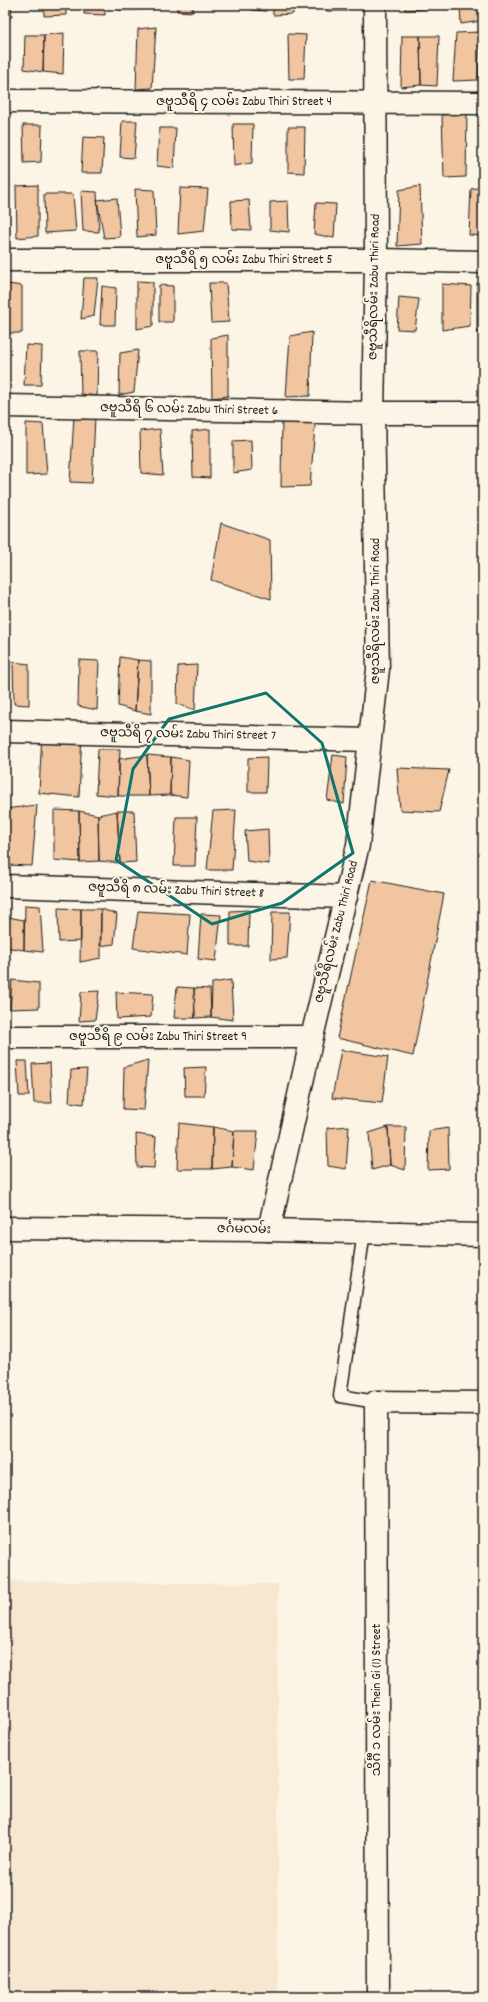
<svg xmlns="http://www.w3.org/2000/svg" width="488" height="2002" viewBox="0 0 488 2002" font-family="Dekko,'Noto Sans Myanmar',sans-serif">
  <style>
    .built { fill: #f8e7d0 }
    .building { fill: #f0c5a0; stroke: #1c1c1c }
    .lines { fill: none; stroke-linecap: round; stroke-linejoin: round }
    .lane-casing { stroke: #1c1c1c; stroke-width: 15 }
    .street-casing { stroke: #1c1c1c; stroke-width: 25 }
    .secondary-casing { stroke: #1c1c1c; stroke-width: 25 }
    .lane { stroke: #fcf5e5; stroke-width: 12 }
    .street { stroke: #fcf5e5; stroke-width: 22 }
    .secondary { stroke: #fcf5e5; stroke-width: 22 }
    .marked { fill: none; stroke: #0f766e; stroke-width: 3; stroke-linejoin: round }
    .labels { text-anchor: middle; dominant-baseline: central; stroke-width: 4; stroke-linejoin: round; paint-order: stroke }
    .street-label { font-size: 13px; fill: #1c1c1c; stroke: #fcf5e5 }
  </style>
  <rect width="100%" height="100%" fill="#fcf5e5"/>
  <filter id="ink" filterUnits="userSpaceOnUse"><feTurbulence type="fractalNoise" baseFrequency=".025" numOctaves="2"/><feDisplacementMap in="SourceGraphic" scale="8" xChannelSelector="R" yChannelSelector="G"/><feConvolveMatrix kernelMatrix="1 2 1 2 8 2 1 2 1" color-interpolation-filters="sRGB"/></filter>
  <g filter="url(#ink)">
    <path class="built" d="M5 1581 278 1584V1997H5Z"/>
    <path class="building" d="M5 5H11L12 17H5Z
      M44 5H66V15L44 16Z
      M84 5H104L105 15 84 14Z
      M120 5H139L138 10H119Z
      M177 5H193V12L177 11Z
      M252 5H267L266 11 252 10Z
      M273 5H293V14L273 15Z
      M327 5H348L347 11H327Z
      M405 5H439V8L405 10Z
      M460 5H481V21L461 24Z
      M156 27 152 88 136 89 138 29Z
      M480 32 478 80 453 81 456 33Z
      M64 33 63 74 43 72 44 35Z
      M288 34 306 35 304 79H289Z
      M25 35H44L43 72 24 69Z
      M402 36H420L421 85 401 87Z
      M420 36H439L437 86 421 85Z
      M467 113 466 177 444 178 442 115Z
      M122 121H137L134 158 120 157Z
      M233 124H253L252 163 234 166Z
      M23 125H42L41 162 24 163Z
      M288 127H305L304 173 288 172Z
      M159 128H176L174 168 157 166Z
      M83 137 104 138 102 173H81Z
      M38 185V236L17 238 16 186Z
      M420 186 422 244 397 246 399 190Z
      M483 187V236L469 235 471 189Z
      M180 188 208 189 204 231 178 234Z
      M135 189 154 190 156 235 137 237Z
      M81 191 97 192 99 232 83 231Z
      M5 192H6L7 239H5Z
      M44 194H73L76 231 45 233Z
      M117 198 120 237 104 238 97 200Z
      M249 200 251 230 232 229 231 201Z
      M288 201 289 232 270 230V202Z
      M316 203 336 204 334 238 314 234Z
      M84 278H98L94 316 81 319Z
      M137 281 153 282V326L137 329Z
      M209 283H226L229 322 211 323Z
      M477 283H483V332L477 333Z
      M8 284 22 286V333H5Z
      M442 284 471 286 470 326 442 330Z
      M159 285 173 286V322H159Z
      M102 286 116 288 115 325H100Z
      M399 297 419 299 415 330 397 329Z
      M312 332 310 396 286 397 290 336Z
      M228 335V396L212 398 211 338Z
      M26 345 42 346 41 385H24Z
      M138 350 134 392 119 395 120 353Z
      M80 351H98L97 396 81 394Z
      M282 415H316L310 486 281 487Z
      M74 416H95L92 483 70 482Z
      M26 423 43 424 47 474 26 475Z
      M160 429 163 475 141 473 140 431Z
      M210 429V478L193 477 192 431Z
      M251 440 252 470 233 473V441Z
      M221 523 270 540 271 599 211 580Z
      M120 657 138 660 135 711 118 706Z
      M79 660 99 661 97 710 78 706Z
      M138 660 151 661V714L135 711Z
      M13 662 29 664V705L14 704Z
      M197 665 195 710 177 704 178 666Z
      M42 732 82 733 79 797 39 793Z
      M98 749H120L118 796 96 794Z
      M147 755 149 796H118L119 759Z
      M147 755 171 757 170 795 149 796Z
      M333 755 347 757 344 804 327 800Z
      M171 757 189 760 187 797 170 795Z
      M267 757 266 792H248V758Z
      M397 768 449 770 439 812 400 810Z
      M37 805 32 866 5 865V809Z
      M54 810 79 811 80 862 54 860Z
      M236 810 232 870H207L213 811Z
      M79 811 98 815 99 861 80 862Z
      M117 811 120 863 99 861 98 815Z
      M117 811H134L136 862 120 863Z
      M176 817H197L195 866H174Z
      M268 829 269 864 247 861 245 831Z
      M372 880 444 894 413 1056 337 1038Z
      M25 905 40 906 43 952 24 950Z
      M58 908 81 909V941L59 942Z
      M81 909H101V958L80 962Z
      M101 909 117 914 114 944 100 946Z
      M249 910 248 946H230V911Z
      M138 911 190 914 187 955 133 948Z
      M272 912H290L287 958 271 959Z
      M201 914 221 915 216 961 198 959Z
      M7 917 24 920V950L5 947Z
      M12 980 39 983V1008L10 1009Z
      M231 980 233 1020 211 1017 212 983Z
      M177 987 194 988 195 1018H174Z
      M194 988 210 989 211 1017 195 1018Z
      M99 991 95 1020 79 1021 81 992Z
      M116 992 153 994 151 1017 117 1019Z
      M341 1050 388 1057 382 1103 332 1098Z
      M148 1060 144 1110 123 1109 124 1067Z
      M17 1061H27L29 1096H19Z
      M50 1063 52 1103H34L32 1064Z
      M206 1067 204 1096H185L184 1068Z
      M87 1069 84 1104 69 1102 71 1070Z
      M179 1123 213 1127 212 1169H177Z
      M349 1126 346 1169 328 1166 327 1128Z
      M213 1127 234 1131 232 1167 212 1169Z
      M388 1127H406L405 1170 390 1165Z
      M388 1127 390 1165 372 1170 369 1133Z
      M448 1128 449 1169 428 1170 429 1131Z
      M234 1131H258L254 1170 232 1167Z
      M136 1134 156 1137 154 1168 137 1167Z"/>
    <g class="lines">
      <defs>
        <path id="lane" d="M364 1232 340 1396 376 1402"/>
        <path id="street" d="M5 101 483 103
          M5 260H376L483 262
          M5 406 373 413H483
          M5 731 370 740
          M5 886 346 897
          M5 1037H312
          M269 1230 312 1037 358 845 378 669 373 413 376 260 375 5
          M378 1997 376 1402 483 1403"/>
        <path id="secondary" d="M5 1228 269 1230 483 1235"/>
      </defs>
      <use href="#lane" class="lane-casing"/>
      <use href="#street" class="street-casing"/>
      <use href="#secondary" class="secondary-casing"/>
      <use href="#lane" class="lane"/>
      <use href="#street" class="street"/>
      <use href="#secondary" class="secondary"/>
    </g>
  </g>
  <path class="marked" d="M266 693 322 743 353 853 282 903 212 924 116 860 133 769 169 719Z"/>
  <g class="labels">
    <g class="street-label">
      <text x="244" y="102">ဇဗူသီရိ ၄ လမ်း Zabu Thiri Street 4</text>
      <text x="244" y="260">ဇဗူသီရိ ၅ လမ်း Zabu Thiri Street 5</text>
      <text transform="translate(375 287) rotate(-89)">ဇဗူသီရိလမ်း Zabu Thiri Road</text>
      <text transform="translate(189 410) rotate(1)">ဇဗူသီရိ ၆ လမ်း Zabu Thiri Street 6</text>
      <text transform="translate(376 611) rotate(-90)">ဇဗူသီရိလမ်း Zabu Thiri Road</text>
      <text transform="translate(188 735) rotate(1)">ဇဗူသီရိ ၇ လမ်း Zabu Thiri Street 7</text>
      <text transform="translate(176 891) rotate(2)">ဇဗူသီရိ ၈ လမ်း Zabu Thiri Street 8</text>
      <text transform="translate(337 932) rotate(-76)">ဇဗူသီရိလမ်း Zabu Thiri Road</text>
      <text x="158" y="1037">ဇဗူသီရိ ၉ လမ်း Zabu Thiri Street 9</text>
      <text transform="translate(244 1230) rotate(1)">ဇင်္ဂမလမ်း</text>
      <text transform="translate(377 1700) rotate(-90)">သိင်္ဂီ ၁ လမ်း Thein Gi (1) Street</text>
    </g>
  </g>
  <rect width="488" height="2002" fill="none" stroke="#fcf5e5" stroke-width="20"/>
  <rect x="10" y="10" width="468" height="1982" fill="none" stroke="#1c1c1c" stroke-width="1.5" filter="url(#ink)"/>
</svg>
